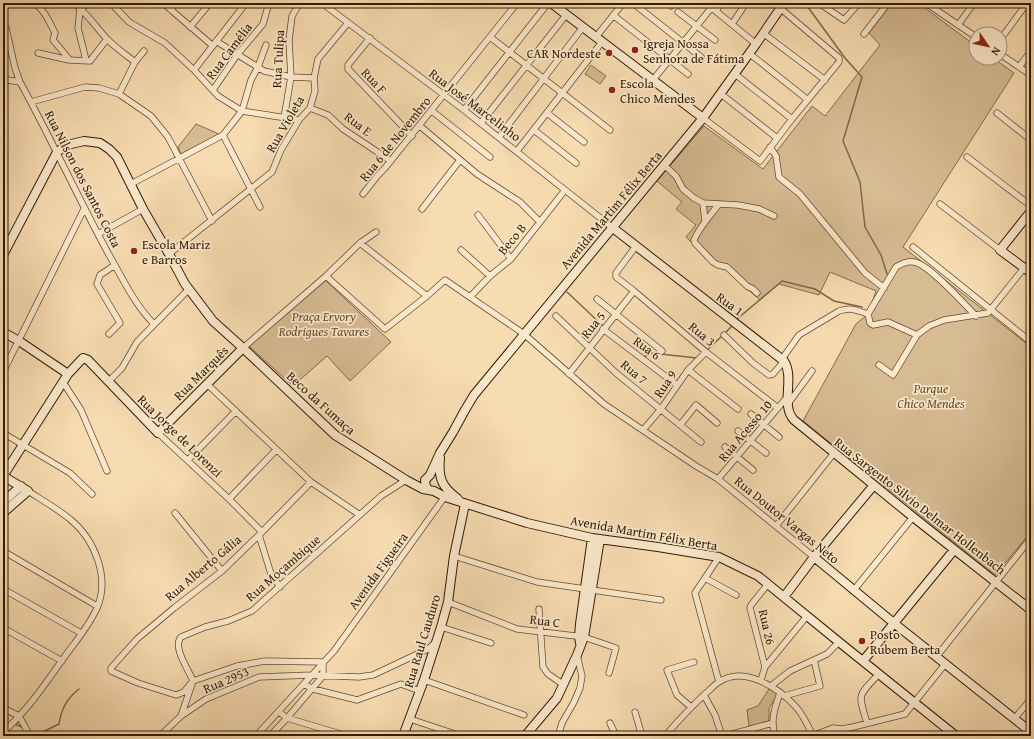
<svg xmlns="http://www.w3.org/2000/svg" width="1034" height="739" viewBox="0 0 1034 739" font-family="'Gentium Book Plus',serif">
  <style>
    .green { fill: #d7bb93; stroke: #856b4a }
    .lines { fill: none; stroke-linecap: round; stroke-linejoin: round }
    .stream { stroke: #816746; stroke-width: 1.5 }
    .street-casing { stroke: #644b2c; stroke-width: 7 }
    .secondary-casing { stroke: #331b00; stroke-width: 10 }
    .street { stroke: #fae8cc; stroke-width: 5.5 }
    .secondary { stroke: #fae8cc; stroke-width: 8 }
    .poi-dot { fill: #8f2418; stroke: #fae8cc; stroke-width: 1.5 }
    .labels { text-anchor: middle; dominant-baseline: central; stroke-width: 3.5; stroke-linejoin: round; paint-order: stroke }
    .poi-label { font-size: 13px; fill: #331b00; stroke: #fae8cc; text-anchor: start }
    .street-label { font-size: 13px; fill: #331b00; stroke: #fae8cc }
    .park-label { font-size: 13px; font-style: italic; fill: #644b2c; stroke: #fae8cc }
  </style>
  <rect width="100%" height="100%" fill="#f8dcb1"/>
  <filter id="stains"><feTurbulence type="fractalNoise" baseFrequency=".005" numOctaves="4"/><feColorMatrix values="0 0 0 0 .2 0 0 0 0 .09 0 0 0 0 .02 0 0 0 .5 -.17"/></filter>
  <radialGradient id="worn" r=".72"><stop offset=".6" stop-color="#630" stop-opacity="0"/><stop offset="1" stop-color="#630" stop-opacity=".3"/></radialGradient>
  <path class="green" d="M892 3H918L976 46V58H993L1014 73 903 247 1031 347V532L995 575 803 421 856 324 868 314 876 291 830 272 819 295 779 284 760 300 726 270 717 267 686 237 696 225 676 209 682 202 657 181 704 126 763 169 812 106 825 116 880 45 869 33Z
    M591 65 606 76 600 84 585 74Z
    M196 124 219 134 181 154 178 147Z
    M325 280 391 342 350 381 327 356 293 386 249 346Z
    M769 689 778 694 769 708V722L749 726 747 710 758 706Z"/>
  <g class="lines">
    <path class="stream" d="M805 3 845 58 862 77 843 141 860 182 865 227 881 255 887 274
      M567 292 603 326
      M737 319 782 281 815 289 834 301 862 307
      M725 333 732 326
      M707 350 722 336
      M644 357 651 353 697 358
      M15 724 24 728
      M30 732 35 736 59 724C61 709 67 698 79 689"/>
    <defs>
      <path id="street" d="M34 3C45 10 49 22 55 33L53 40 69 59
        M76 3 80 9 78 28 86 60
        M89 3 80 9C91 18 98 30 108 40 116 48 126 55 135 62
        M111 3 129 22 165 43 194 70 218 96 242 111 299 120
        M163 3 213 46
        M322 3 464 110 613 228
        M633 3 701 57
        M667 3 671 6
        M706 3 756 44
        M819 3 844 20 859 3
        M926 3 976 37
        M171 10 176 3
        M716 11 721 3
        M678 12 715 40
        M613 15 688 74
        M732 24 746 3
        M3 25 6 28 15 68 20 82C51 138 77 196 108 253 122 277 134 304 154 324
        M958 25 974 3
        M190 27 210 3
        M763 33 825 80
        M864 34 888 3
        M490 37 610 130
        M596 37 623 3
        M370 38 348 65V69L412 136
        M1000 40 1027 3
        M216 41 264 71 291 77 314 78
        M38 53 69 60 90 61 107 39
        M750 54 808 100
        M1000 54 1031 75
        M1019 67 1031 51
        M194 70 246 3
        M735 74 792 119
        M653 80 712 7
        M3 83 8 80 20 82
        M213 90 237 55 263 24 269 3
        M119 94 135 62 144 51
        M721 94 777 138
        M31 102 85 87 99 88 119 94 151 116 168 137 212 221
        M310 108 328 115 343 129 391 161
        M464 110 548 3
        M432 111 490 157
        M547 113 584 142
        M997 113 1031 140
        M284 118 291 77 289 40 292 16 300 3
        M703 118 760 161 792 119 839 62V58L780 8
        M481 123 566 15
        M420 126 477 174 520 202 540 222
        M534 130 576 163
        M223 135 260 207
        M499 137 583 27
        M770 147 776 156 779 177 800 194 865 273 884 288
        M517 151 602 42
        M967 157 1031 206
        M664 165 676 176 683 189 694 198 703 203 738 205 759 209 774 216
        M131 184 223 135 242 111 251 80 258 67 266 45
        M363 194 378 175 385 168 517 3
        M703 203 705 221
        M719 204C710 216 700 226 694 240L695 243 713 262 718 265 727 267 747 286 753 289 757 293
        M940 204 1000 250
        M422 209 460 160
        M478 215 511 259
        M98 234 143 209
        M360 243 427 296
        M636 246 616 273V277L634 291 706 352 778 408
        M913 247 1031 342
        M461 250 490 276
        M169 254 272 172 281 150 299 120 310 108 315 91 314 78 318 59 348 23
        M326 276 385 329 427 296 445 280 524 334 604 404 696 466 718 479 814 557
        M470 297 490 276 511 259 565 190
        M597 299 662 351
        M556 316 616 373 701 442
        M603 329 677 385
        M109 334 120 323 97 284 100 275 115 265
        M724 335 753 363 769 375 773 374 784 361
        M917 335 888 322 873 325 870 323 868 314 896 267C902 263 907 261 914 262 929 264 964 304 976 316
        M243 348 326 276 360 243 376 232
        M782 359 799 335 839 311C853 307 855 310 868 314
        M879 365 893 375 917 335 929 326 944 320 988 313 1024 268
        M688 370 738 409
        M3 372 84 209
        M569 374 634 291
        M63 382 81 410 107 471
        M108 382 122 368 137 342 188 290
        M207 384 311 482 360 515
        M788 404 812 371
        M751 414 779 437
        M681 424 696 405 717 423
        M643 430 661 409 688 370 706 352
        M738 431 766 453
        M3 433 70 473 92 494
        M158 433 229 499 262 532
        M725 447 753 470
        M188 460 236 411
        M718 479 788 396
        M311 482 259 535 222 571 174 608 137 639 111 668V671L138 683 176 695 184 692 193 681 237 666 265 661 323 662
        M229 499 276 450
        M175 513 222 571
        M776 526 834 453
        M259 535 271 574 280 587
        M3 551 97 606
        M454 556 537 582 661 600
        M705 578 736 595
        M3 589 81 633
        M854 590 913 517
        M448 602 517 629 584 637 616 648 609 673
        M539 609 543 667 548 674 564 685
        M441 627 491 643
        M3 628 62 661
        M937 656 1031 538
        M765 667 807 616
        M424 680 524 715
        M761 680 765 667 750 608 751 605 768 584
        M719 682 695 593 719 557
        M304 684 313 689 357 700 401 684 420 691
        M771 686 790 671 827 654 839 642
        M704 695 715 715 722 736
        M784 696 820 686 814 660
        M691 707 677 695 667 670 694 662
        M3 708 19 716 30 736
        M279 712 287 718 347 736
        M635 712 642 736
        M181 716 193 681C189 670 172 647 181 637L205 627 228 621 252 611 381 496 406 480
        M1015 718 1031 699
        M410 719 461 736
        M610 723 616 736
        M867 723C858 693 857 697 879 674
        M3 732C28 710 46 683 65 656 76 641 89 626 97 608 110 578 95 540 71 520 58 509 42 500 28 491
        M160 736 181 716 206 699 259 677 312 675 359 677 373 675 428 649 436 642
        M256 736 334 651 446 495
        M270 736 287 718 323 676V662
        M558 736 562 723 574 702 580 688 582 676 577 655
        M665 736C678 721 691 707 705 694 710 690 714 685 719 682 744 665 779 688 796 707 804 716 808 726 813 736
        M725 736 773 723
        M775 736C770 721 775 707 780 693
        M812 736 833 728 842 729 853 727 905 714 946 663"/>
      <path id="secondary" d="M551 3 703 118
        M1031 211 1000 250 1031 273
        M613 228 784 361C795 378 780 405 794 420L913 517 1031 610
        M3 255 57 152 67 145 84 141 100 143 109 149 117 157 143 209 169 254 185 284 213 321 243 348 335 435 406 480 423 489 434 491 445 497 527 523 592 538 658 547 719 557 758 576 839 642 956 736
        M3 332 19 341 68 374
        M440 458C438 479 442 487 458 499
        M3 476 68 374 83 358 88 360 158 433 243 348
        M429 490 426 487 425 480 430 475 440 453 453 432 465 410 474 395 703 118 756 44 784 3
        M3 502 21 486
        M3 513 28 491 3 476
        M814 557 895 624 1031 732
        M784 597 814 557 874 485
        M580 643 579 636 580 624 592 538
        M863 661 954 550
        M403 736 424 680 441 627 448 602 454 556 465 504
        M525 736 557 698 577 655 584 637 600 539"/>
    </defs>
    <use href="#street" class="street-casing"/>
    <use href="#secondary" class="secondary-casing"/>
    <use href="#street" class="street"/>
    <use href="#secondary" class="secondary"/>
  </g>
  <g class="poi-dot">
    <circle cx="635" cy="50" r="4"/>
    <circle cx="609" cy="53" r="4"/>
    <circle cx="612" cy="90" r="4"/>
    <circle cx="134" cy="251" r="4"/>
    <circle cx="862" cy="641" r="4"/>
  </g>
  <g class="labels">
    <g class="poi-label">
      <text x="643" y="43">Igreja Nossa<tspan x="643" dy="15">Senhora de Fátima</tspan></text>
      <text x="601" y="53" text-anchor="end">CAR Nordeste</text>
      <text x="620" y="83">Escola<tspan x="620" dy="15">Chico Mendes</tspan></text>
      <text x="142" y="244">Escola Mariz<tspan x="142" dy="15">e Barros</tspan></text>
      <text x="870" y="634">Posto<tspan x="870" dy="15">Rubem Berta</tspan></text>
    </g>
    <g class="street-label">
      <text transform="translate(229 51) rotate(-53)">Rua Camélia</text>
      <text transform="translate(278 59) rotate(-87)">Rua Tulipa</text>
      <text transform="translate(374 81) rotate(47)">Rua F</text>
      <text transform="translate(475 105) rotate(37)">Rua José Marcelinho</text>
      <text transform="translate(285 124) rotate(-60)">Rua Violeta</text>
      <text transform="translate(358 124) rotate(37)">Rua E</text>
      <text transform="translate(395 139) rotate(-51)">Rua 6 de Novembro</text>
      <text transform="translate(83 179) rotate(63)">Rua Nilson dos Santos Costa</text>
      <text transform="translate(611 210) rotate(-50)">Avenida Martim Félix Berta</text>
      <text transform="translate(512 239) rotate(-50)">Beco B</text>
      <text transform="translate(730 304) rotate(36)">Rua 1</text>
      <text transform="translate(593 325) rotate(-51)">Rua 5</text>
      <text transform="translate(702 334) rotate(40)">Rua 3</text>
      <text transform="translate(647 348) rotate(36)">Rua 6</text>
      <text transform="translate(634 372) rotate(40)">Rua 7</text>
      <text transform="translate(201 373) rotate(-45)">Rua Marquês</text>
      <text transform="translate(665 384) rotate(-56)">Rua 9</text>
      <text transform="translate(321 403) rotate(42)">Beco da Fumaça</text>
      <text transform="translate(745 431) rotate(-50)">Rua Acesso 10</text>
      <text transform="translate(180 436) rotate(44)">Rua Jorge de Lorenzi</text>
      <text transform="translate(920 506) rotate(38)">Rua Sargento Silvio Delmar Hollenbach</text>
      <text transform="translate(787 520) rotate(39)">Rua Doutor Vargas Neto</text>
      <text transform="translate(644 533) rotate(10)">Avenida Martim Félix Berta</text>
      <text transform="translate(203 568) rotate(-40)">Rua Alberto Gália</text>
      <text transform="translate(283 568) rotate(-41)">Rua Moçambique</text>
      <text transform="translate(378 571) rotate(-54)">Avenida Figueira</text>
      <text transform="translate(545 621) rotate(7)">Rua C</text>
      <text transform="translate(767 627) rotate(77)">Rua 26</text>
      <text transform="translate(422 641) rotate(-73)">Rua Raul Cauduro</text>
      <text transform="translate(226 680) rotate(-23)">Rua 2953</text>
    </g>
    <g class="park-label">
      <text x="324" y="316">Praça Ervory<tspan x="324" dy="15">Rodrigues Tavares</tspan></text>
      <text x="931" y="388">Parque<tspan x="931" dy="15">Chico Mendes</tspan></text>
    </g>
  </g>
  <rect width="1034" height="739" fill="none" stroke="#f8dcb1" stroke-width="16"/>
  <rect x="4" y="4" width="1026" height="731" fill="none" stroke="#331b00" stroke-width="2"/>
  <rect x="8" y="8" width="1018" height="723" fill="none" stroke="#331b00"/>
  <g transform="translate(988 46) rotate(124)"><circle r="19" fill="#fae8cc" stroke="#aa967a"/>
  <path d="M0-3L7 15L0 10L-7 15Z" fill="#8f2418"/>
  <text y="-6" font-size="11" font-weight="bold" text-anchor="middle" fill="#331b00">N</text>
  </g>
  <rect width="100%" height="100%" filter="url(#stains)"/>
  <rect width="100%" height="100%" fill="url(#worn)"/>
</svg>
